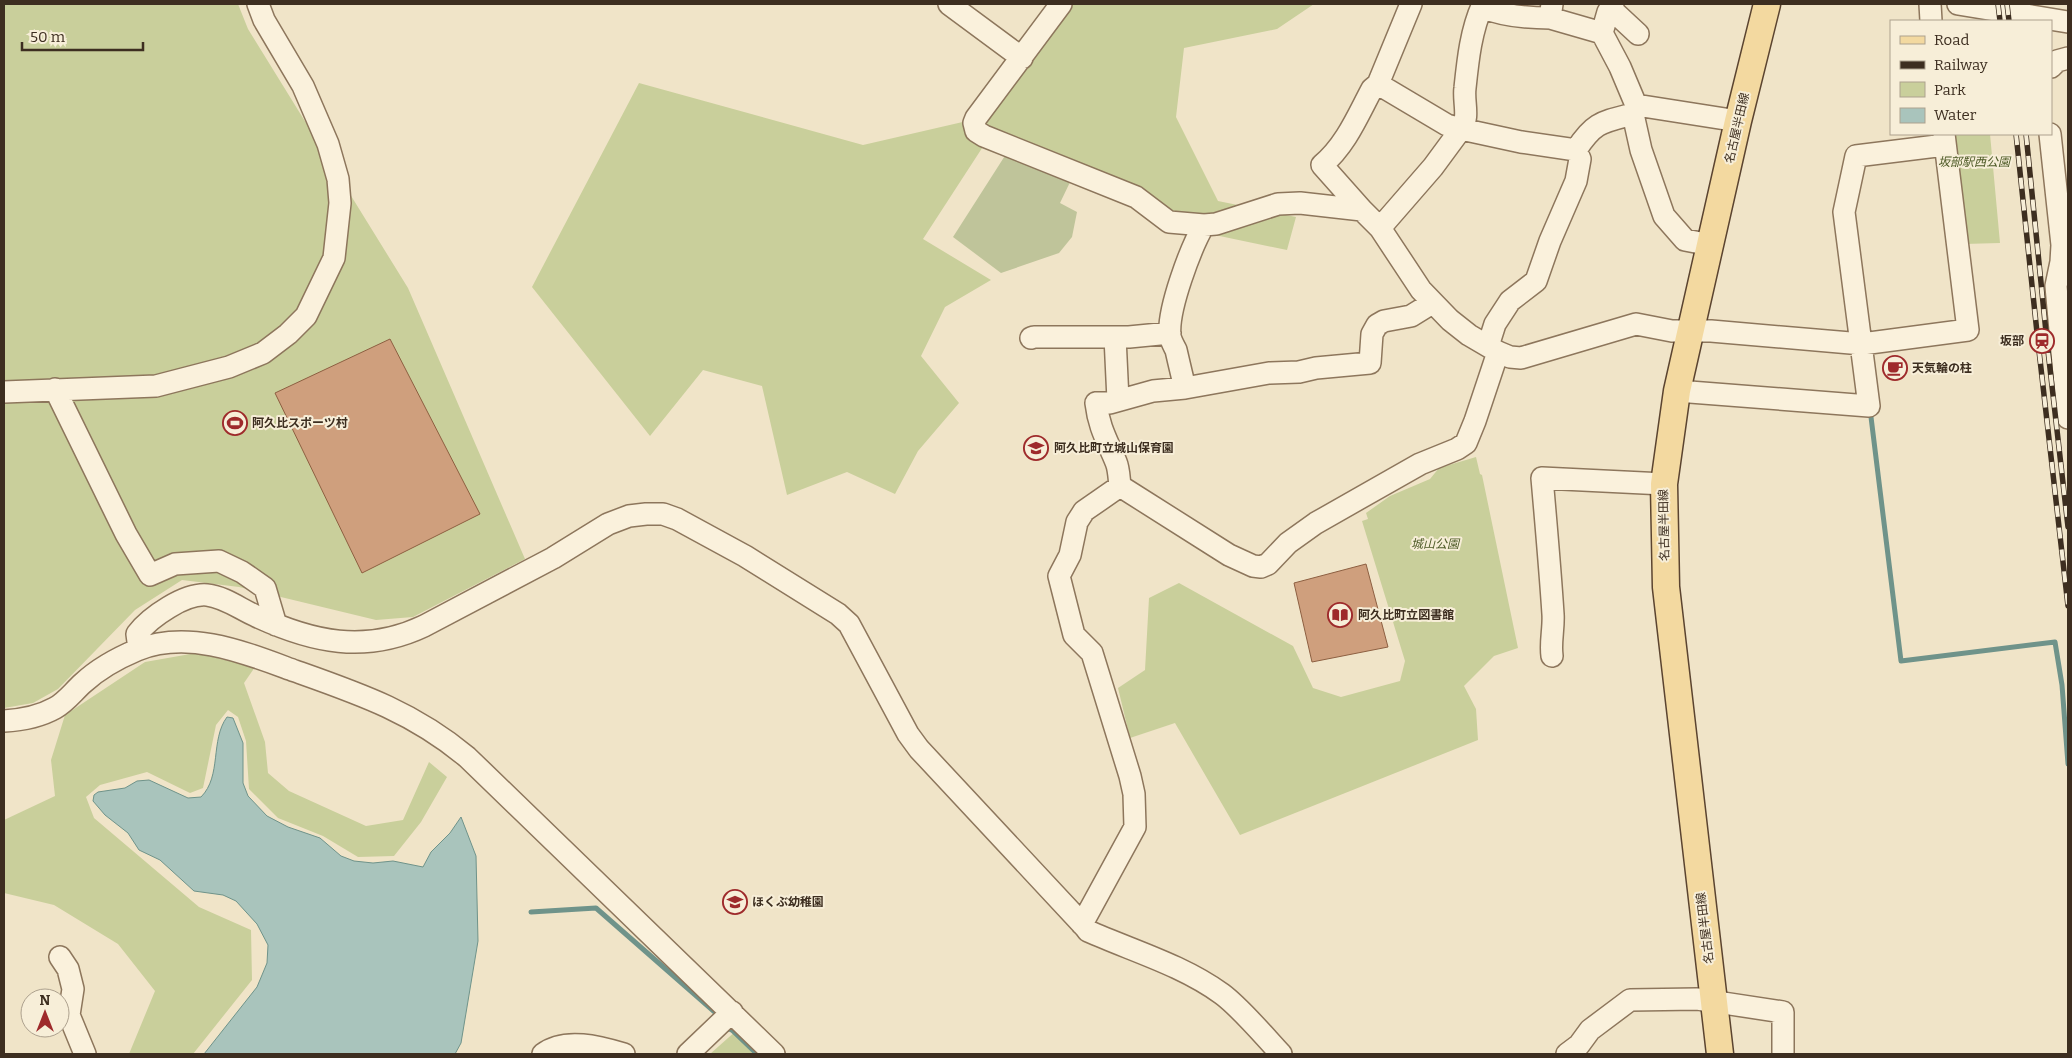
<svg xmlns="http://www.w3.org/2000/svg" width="2072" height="1058" viewBox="0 0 2072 1058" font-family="Bitter,'Noto Sans JP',serif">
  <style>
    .green { fill: #c9cf9b }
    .cemetery { fill: #bfc49a }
    .water { fill: #a9c4bc; stroke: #6f938a }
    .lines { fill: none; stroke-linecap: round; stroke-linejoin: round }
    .stream { stroke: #6f938a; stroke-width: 5 }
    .building { fill: #cf9f7d; stroke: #8d5f41 }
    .minor-casing { stroke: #8d765c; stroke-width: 24 }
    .major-casing { stroke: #5b4430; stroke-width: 29 }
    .minor { stroke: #faf1dc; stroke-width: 21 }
    .major { stroke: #f3d9a0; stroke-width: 26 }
    .rail-casing { stroke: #3d2e20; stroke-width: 5.5 }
    .rail { stroke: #f7eed8; stroke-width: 4; stroke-dasharray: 11; stroke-linecap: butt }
    .labels { text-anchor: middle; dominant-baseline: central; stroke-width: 4; stroke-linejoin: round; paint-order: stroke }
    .street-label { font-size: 12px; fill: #3d2e20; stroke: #f7eed8 }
    .park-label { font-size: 12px; font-style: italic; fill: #4d5a26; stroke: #f7eed8 }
    .poi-label { font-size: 12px; font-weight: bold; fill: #3d2e20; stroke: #f7eed8; text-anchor: start }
  </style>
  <rect width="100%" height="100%" fill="#f0e4c8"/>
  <path class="green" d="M4 4H238L248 29 408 288 525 559 413 617 376 620 239 587 182 580 135 610 58 689 33 703 4 708Z
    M1064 4H1314L1277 29 1184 48 1176 117 1218 201 1296 217 1287 250 1210 234 986 142 923 239 991 280 945 307 921 356 959 403 918 451 895 494 847 472 787 495 762 386 703 370 650 436 532 287 639 83 863 145 980 118Z
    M1953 134H1990L2000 243 1964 244Z
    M1476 457 1480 474 1482 475 1518 648 1494 656 1464 686 1476 709 1478 740 1240 835 1175 723 1130 738 1118 688 1145 670 1149 598 1179 583 1293 646 1313 688 1341 697 1400 681 1405 661 1362 521 1368 519 1366 513 1390 496 1430 479 1439 468Z
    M196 653 255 667 244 683 265 742 268 773 289 791 366 826 403 820 429 762 447 777 421 822 394 856 358 857 323 836 278 818 249 789 246 741 238 717 228 710 216 725 203 788 190 793 147 772 100 785 86 797 94 818 199 907 251 930 252 980 193 1054H129L155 991 118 944 54 905 4 893V820L55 796 51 760 65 715 145 662Z
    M737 1030 761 1054H710Z"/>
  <path class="cemetery" d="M1008 151 1072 178 1060 203 1077 212 1072 237 1059 253 1001 273 953 237Z"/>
  <path class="water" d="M227 717 233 718 243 743V783L248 796 267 816 288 827 320 838 341 856 354 861 373 863 393 861 423 867 431 852 450 833 461 817 476 856 478 941 461 1043 455 1054H204L257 987 267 963 268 945 257 924 236 901 223 895 194 891 160 860 139 850 128 833 105 815 93 801 94 795 98 792 125 788 137 781 149 780 188 798 201 797C222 776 210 740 227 717Z"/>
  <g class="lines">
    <path class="stream" d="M1871 417 1901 661 2055 642 2062 685 2068 764
      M531 912 596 908 717 1014
      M723 1030 730 1029 733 1031 757 1054"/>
  </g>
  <path class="building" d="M390 339 480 514 362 573 275 393Z
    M1366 564 1388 647 1312 662 1294 583Z"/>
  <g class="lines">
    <defs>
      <path id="minor" d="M949 4 1022 58
        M1061 4 976 118 974 123 976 131 984 136 1136 197 1169 222 1204 225 1216 224 1278 204 1300 203 1362 210 1380 228 1421 290 1450 320 1469 335 1498 352 1510 357 1521 358 1636 324 1672 331H1711L1862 344 1968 330 1944 134
        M1483 4C1471 30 1468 59 1465 88 1463 102 1470 117 1461 129L1521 142 1576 150C1594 122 1602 122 1633 114
        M1552 4 1550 18 1602 33
        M1613 4 1608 12 1602 33 1620 67 1636 105 1738 121
        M1930 4 1931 21
        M1958 4 2068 22
        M1482 7C1503 16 1527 18 1550 18
        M1610 8 1638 34
        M2051 67 2057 61 2068 58
        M1636 105 1633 114 1641 150 1664 216 1685 240 1711 245
        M2050 134 2062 245 2061 262 2056 286 2068 418
        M1362 210 1322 165C1346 145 1358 115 1372 89L1378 84
        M1204 225C1191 247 1167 310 1170 336 1171 341 1174 346 1176 350 1179 363 1182 376 1185 388L1269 373 1299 372 1316 368 1370 363 1372 334 1377 325 1384 321 1411 316 1432 303
        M1380 228 1433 167 1461 129 1447 125 1378 84 1411 4
        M1115 337 1118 400
        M1031 338 1034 337H1129L1170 333
        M1488 346 1495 324 1510 301 1536 281 1550 241 1576 181 1580 159 1576 150
        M55 389 126 534 150 575 175 564 219 561 242 572 265 588 276 625
        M1677 391 1869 406 1844 212 1856 156 1945 145
        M4 392 156 386 229 367 263 353 288 334 306 316 334 258 340 203 338 179 328 144 303 86 264 20 258 4
        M1120 486C1119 478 1119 469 1116 462 1107 440 1099 428 1096 403H1110L1153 391 1185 388
        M139 649 137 634C150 617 185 593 207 595 225 597 240 609 256 616 312 642 365 654 424 626L553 558 608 524 629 516 646 514H663L677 519 745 556 838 614 849 624 908 734 919 749 1085 927 1088 931C1133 951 1182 965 1222 994 1241 1008 1265 1037 1281 1054
        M1552 656C1550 642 1554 628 1553 614 1550 568 1546 523 1542 478L1664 484
        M4 721C21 720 39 717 55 708 66 702 73 692 83 683 98 669 118 658 137 650 189 629 246 653 295 671 360 694 413 712 467 757L774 1054
        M1082 924 1135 827 1134 794 1130 776 1092 653 1074 635 1059 576 1070 555 1077 522 1084 511 1120 486 1229 555 1253 566 1261 567 1268 564 1288 543 1316 523 1420 464 1457 449 1466 443 1475 421 1498 352
        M60 957 68 969 73 989 69 1015 85 1054
        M543 1054C565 1037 600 1047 624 1054
        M688 1054 732 1012
        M1567 1054 1579 1045 1590 1030 1630 1000 1697 999 1783 1012V1054"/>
      <path id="major" d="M1720 1054 1666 587 1664 484 1677 391 1738 121 1767 4"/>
    </defs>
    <use href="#minor" class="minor-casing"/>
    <use href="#major" class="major-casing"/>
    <use href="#minor" class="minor"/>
    <use href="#major" class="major"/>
    <defs>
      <path id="rail" d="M1998 4 2000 21
        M2007 4 2009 21
        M2016 134 2038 342 2068 606
        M2026 134 2047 342 2068 527"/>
    </defs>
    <use href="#rail" class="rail-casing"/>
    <use href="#rail" class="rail"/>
  </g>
  <defs>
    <symbol id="station-ring" viewBox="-11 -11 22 22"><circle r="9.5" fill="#f7eed8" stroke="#9e2a2b" stroke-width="1.5"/><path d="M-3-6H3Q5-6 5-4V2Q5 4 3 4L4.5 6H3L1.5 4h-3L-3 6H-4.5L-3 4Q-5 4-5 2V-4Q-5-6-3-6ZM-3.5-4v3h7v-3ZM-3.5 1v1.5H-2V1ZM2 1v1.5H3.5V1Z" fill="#9e2a2b"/></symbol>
    <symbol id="cafe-ring" viewBox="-11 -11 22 22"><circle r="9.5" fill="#f7eed8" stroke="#9e2a2b" stroke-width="1.5"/><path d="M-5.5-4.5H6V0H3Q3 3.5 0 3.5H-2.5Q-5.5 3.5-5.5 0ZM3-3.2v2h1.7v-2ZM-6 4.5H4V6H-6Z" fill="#9e2a2b"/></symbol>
    <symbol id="stadium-ring" viewBox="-11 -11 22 22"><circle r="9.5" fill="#f7eed8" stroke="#9e2a2b" stroke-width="1.5"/><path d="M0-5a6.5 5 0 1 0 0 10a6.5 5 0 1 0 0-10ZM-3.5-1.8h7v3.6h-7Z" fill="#9e2a2b"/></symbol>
    <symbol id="school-ring" viewBox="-11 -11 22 22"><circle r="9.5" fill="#f7eed8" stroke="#9e2a2b" stroke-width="1.5"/><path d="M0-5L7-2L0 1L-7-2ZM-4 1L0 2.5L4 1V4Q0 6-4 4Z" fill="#9e2a2b"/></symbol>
    <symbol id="library-ring" viewBox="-11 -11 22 22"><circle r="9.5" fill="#f7eed8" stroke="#9e2a2b" stroke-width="1.5"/><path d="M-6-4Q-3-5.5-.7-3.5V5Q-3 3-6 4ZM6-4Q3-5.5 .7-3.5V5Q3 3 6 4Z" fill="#9e2a2b"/></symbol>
  </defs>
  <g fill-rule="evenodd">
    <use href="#station-ring" x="2028" y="327" width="28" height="28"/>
    <use href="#cafe-ring" x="1881" y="354" width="28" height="28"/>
    <use href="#stadium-ring" x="221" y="409" width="28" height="28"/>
    <use href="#school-ring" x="1022" y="434" width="28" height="28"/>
    <use href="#library-ring" x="1326" y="601" width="28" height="28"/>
    <use href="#school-ring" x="721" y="888" width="28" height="28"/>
  </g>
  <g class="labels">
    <g class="street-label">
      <text transform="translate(1737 128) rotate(-77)">名古屋半田線</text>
      <text transform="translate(1664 525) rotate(-91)">名古屋半田線</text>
      <text transform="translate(1705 928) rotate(-97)">名古屋半田線</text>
    </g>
    <g class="park-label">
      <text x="1974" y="162">坂部駅西公園</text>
      <text x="1435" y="544">城山公園</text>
    </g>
    <g class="poi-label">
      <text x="2024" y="341" text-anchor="end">坂部</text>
      <text x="1912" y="368">天気輪の柱</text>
      <text x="252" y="423">阿久比スポーツ村</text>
      <text x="1054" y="448">阿久比町立城山保育園</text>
      <text x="1358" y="615">阿久比町立図書館</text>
      <text x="752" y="902">ほくぶ幼稚園</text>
    </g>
  </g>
  <rect width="2072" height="1058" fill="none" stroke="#3d2e20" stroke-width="10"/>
  <rect x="1890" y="20" width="162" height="115" fill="#f7eed8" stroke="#ada18e"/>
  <rect x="1900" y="36" width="25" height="8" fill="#f3d9a0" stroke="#ada18e"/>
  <text x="1934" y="45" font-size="15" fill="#3d2e20">Road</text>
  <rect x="1900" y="61" width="25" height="8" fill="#3d2e20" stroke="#ada18e"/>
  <text x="1934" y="70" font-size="15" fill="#3d2e20">Railway</text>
  <rect x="1900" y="82" width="25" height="15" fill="#c9cf9b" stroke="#ada18e"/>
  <text x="1934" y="95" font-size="15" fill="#3d2e20">Park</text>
  <rect x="1900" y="108" width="25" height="15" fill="#a9c4bc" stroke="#ada18e"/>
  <text x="1934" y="120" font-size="15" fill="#3d2e20">Water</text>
  <g transform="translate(45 1013)"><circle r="24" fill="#f7eed8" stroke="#ada18e"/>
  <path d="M0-4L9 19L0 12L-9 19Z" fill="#9e2a2b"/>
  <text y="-8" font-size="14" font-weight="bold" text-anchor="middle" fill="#3d2e20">N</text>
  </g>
  <path d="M22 42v8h121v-8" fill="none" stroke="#3d2e20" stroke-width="2.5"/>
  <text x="30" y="42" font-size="15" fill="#3d2e20" stroke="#f7eed8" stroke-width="4" paint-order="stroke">50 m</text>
</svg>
